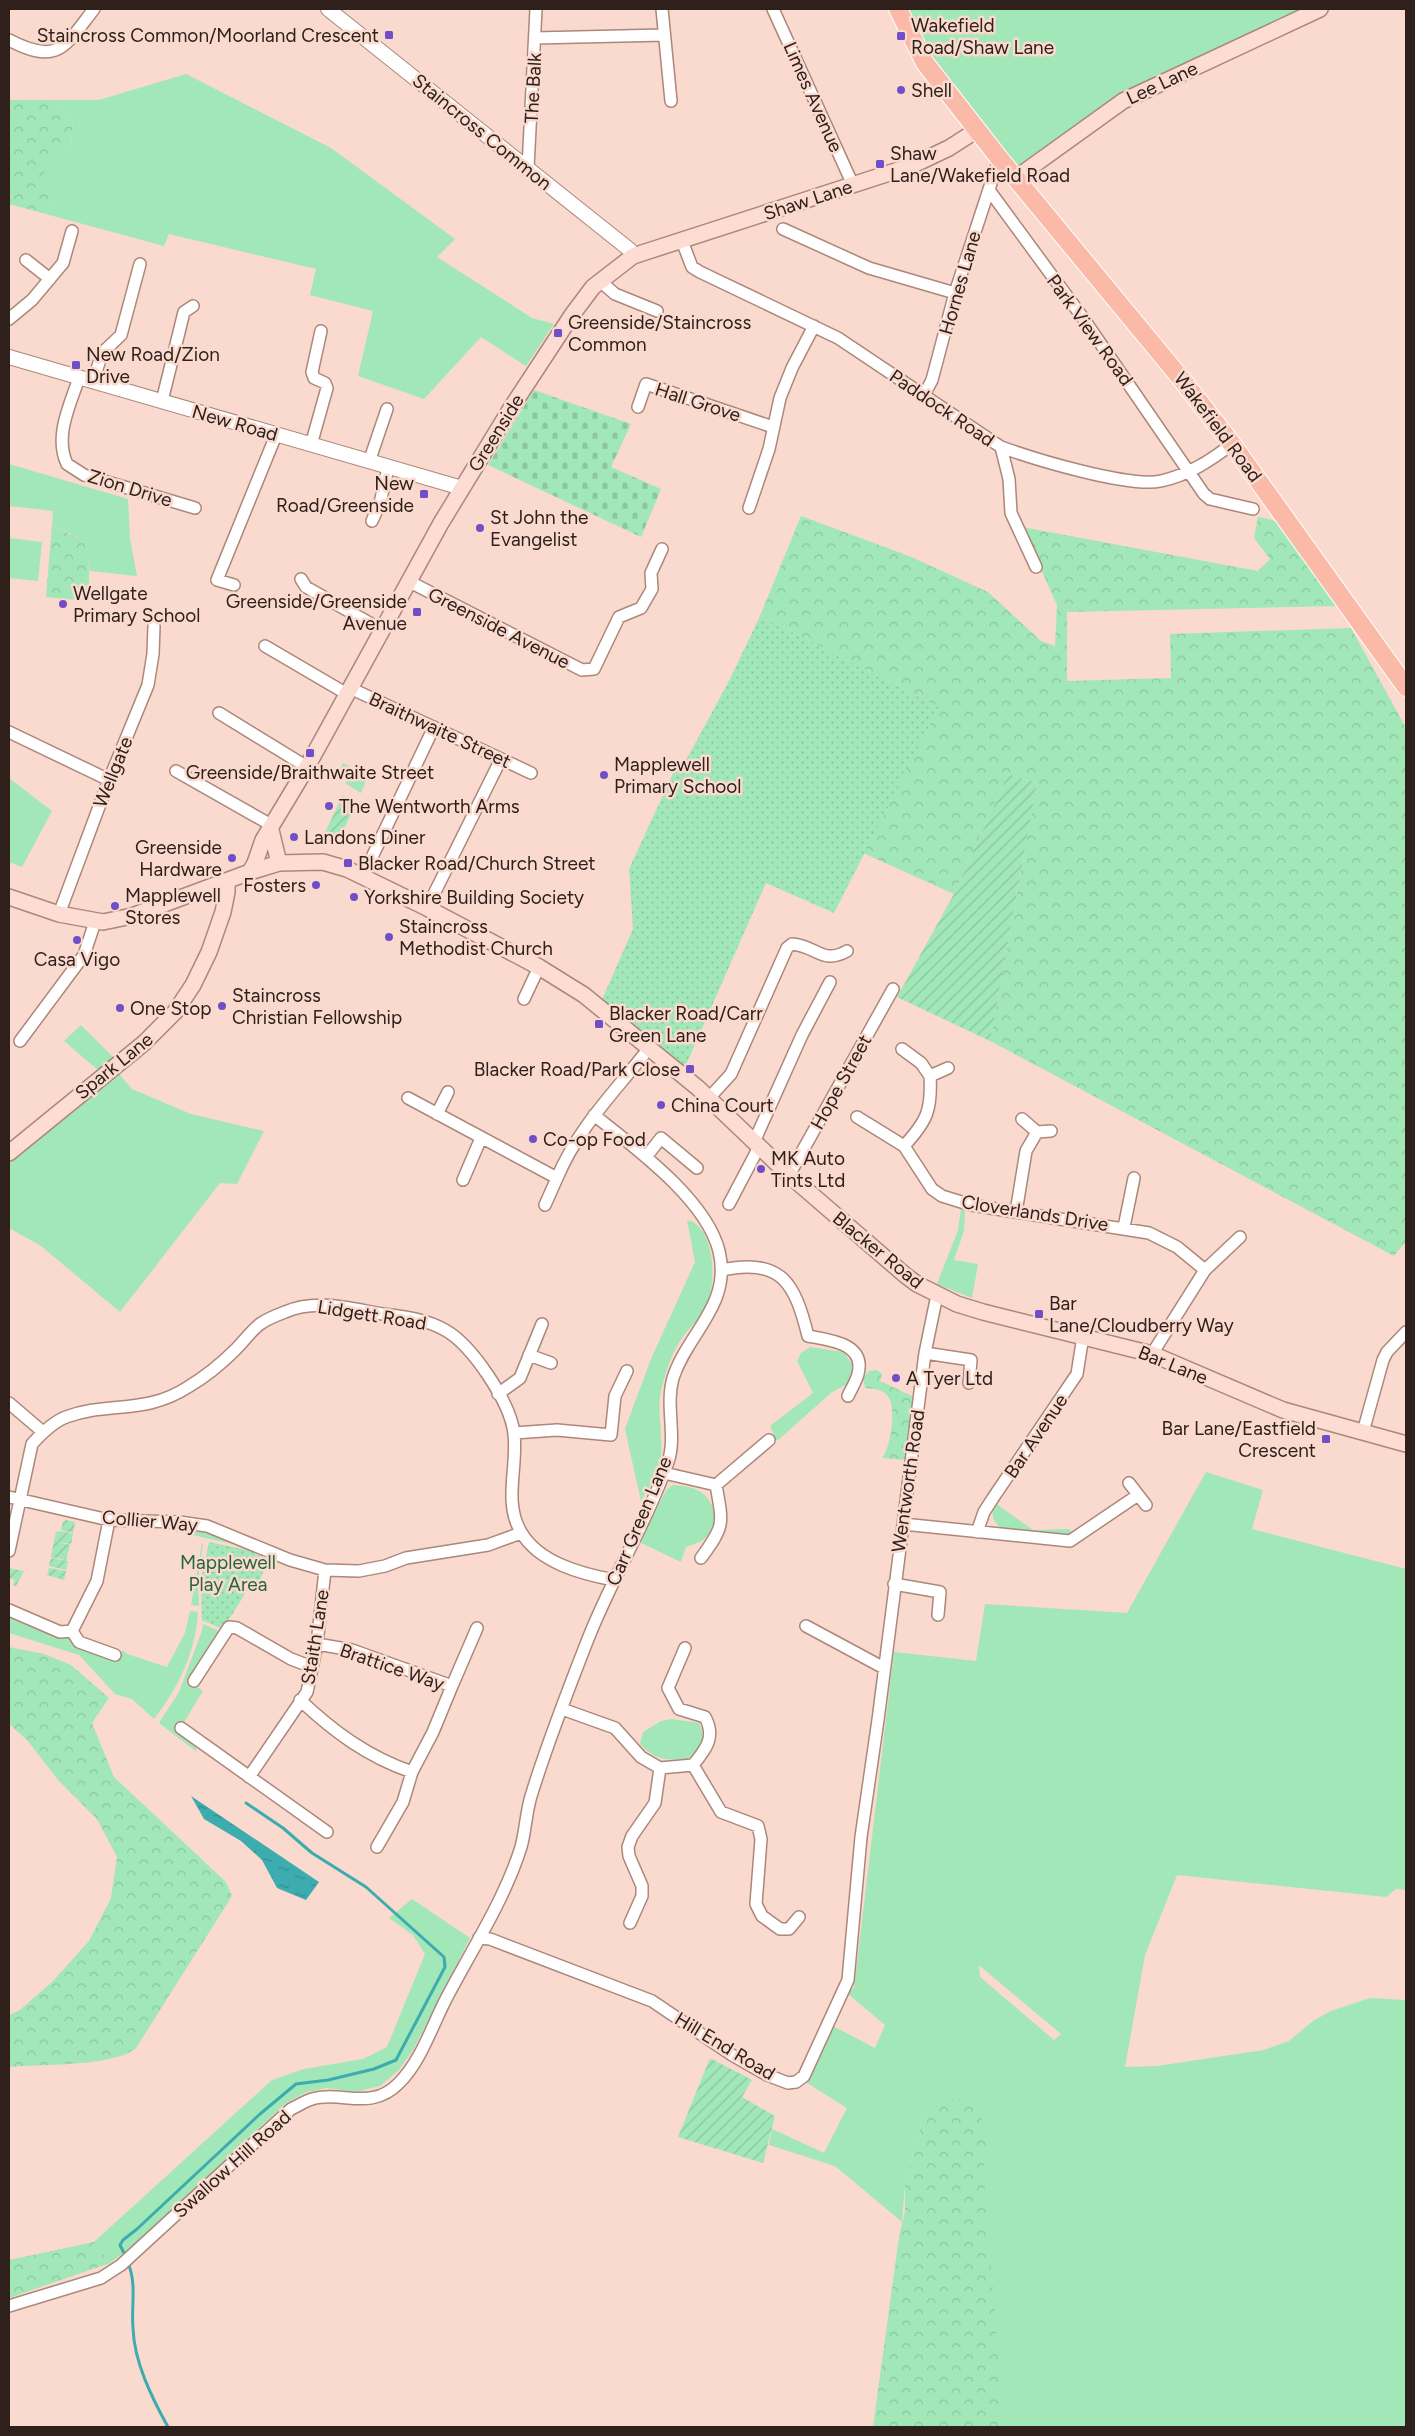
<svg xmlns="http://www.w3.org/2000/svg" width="1415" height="2436" viewBox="0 0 1415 2436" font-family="Figtree,sans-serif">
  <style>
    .grass { fill: #a1e7b7; fill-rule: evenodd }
    .forest { fill: url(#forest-crowns) }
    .cemetery { fill: url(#cemetery-stones) }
    .park { fill: url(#park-dots) }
    .garden { fill: url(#garden-furrows) }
    .water { fill: url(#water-ripples) }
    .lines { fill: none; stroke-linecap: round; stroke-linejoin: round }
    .stream { stroke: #3cacaf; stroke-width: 3 }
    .minor-casing { stroke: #ac877a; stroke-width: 14 }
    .tertiary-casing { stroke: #ac877a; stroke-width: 16 }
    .secondary-casing { stroke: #ac877a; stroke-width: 18 }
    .primary-casing { stroke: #fff; stroke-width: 20 }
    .minor { stroke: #fff; stroke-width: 11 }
    .tertiary { stroke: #fff; stroke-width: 14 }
    .secondary { stroke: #fcdcd3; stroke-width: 15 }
    .primary { stroke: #fabaa7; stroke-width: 18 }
    .poi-dot { fill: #6f4ec7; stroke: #fadace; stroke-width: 2 }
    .labels { text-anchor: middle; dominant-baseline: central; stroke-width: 5; stroke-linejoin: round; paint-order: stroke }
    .poi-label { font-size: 19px; fill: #2f201b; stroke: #fadace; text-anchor: start }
    .street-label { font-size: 19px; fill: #2f201b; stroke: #fadace }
    .park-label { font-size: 19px; fill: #24653e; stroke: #fadace }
  </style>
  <defs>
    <pattern id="forest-crowns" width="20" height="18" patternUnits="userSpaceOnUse" patternTransform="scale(1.25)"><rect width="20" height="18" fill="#a1e7b7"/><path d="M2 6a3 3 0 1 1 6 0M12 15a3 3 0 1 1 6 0" fill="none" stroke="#8bc69d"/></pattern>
    <pattern id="cemetery-stones" width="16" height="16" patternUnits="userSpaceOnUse" patternTransform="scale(1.25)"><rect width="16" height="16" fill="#a1e7b7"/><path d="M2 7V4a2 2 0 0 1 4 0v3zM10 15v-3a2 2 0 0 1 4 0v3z" fill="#8bc69d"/></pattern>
    <pattern id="park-dots" width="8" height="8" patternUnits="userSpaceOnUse" patternTransform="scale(1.25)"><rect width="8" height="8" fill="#a1e7b7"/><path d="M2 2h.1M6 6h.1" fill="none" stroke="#8bc69d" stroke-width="1.8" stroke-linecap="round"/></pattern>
    <pattern id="garden-furrows" width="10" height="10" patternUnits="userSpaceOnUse" patternTransform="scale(1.25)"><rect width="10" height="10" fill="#a1e7b7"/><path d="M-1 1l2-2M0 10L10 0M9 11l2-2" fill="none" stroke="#8bc69d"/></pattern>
    <pattern id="water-ripples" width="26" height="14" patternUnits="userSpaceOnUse" patternTransform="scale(1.25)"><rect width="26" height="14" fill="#3cacaf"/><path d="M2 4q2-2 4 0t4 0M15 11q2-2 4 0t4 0" fill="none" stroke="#338c8e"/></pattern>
  </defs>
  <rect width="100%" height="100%" fill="#fadace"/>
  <path class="grass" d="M898 9H1320L1123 101 1016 178 977 130Z
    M186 74 331 148 455 239 437 257 532 318 554 324 526 366 481 337 424 399 358 376 373 311 310 295 316 269 169 234 164 246 46 214 55 198 37 157 71 144 73 122 54 100H99Z
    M9 464 128 499 130 539 137 576 90 571C91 538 79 538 52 525L53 511 9 506Z
    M9 538 42 542 38 581 9 578Z
    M343 763 368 776 361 793 345 783 347 780 343 778 346 772 340 769Z
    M9 778 52 811 22 867 9 862Z
    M81 1025 114 1058 99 1071 64 1041Z
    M119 1074 132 1089 191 1114 264 1131 237 1184 220 1183 120 1312 41 1246 9 1228V1163Z
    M961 1209 965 1210 964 1231 954 1260 978 1264 972 1298 937 1284 958 1230Z
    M687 1220C716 1226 717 1286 706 1308 700 1319 689 1328 682 1338 672 1352 666 1371 662 1387 655 1412 665 1439 660 1464 658 1476 647 1490 641 1501L625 1429 651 1359 695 1262Z
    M810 1347 844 1352 855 1369 850 1383 832 1392 777 1441 770 1426 813 1393 797 1361 801 1353Z
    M1206 1472 1263 1490 1252 1529 1406 1569V1890L1396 1889 1386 1897 1177 1875 1145 1955 1125 2067 1157 2066 1264 2050 1289 2041 1313 2021 1331 2011 1370 1998 1406 2000V2427H1001L924 2113 905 2184 902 2222 835 2166 769 2145 772 2129 824 2153 847 2108 807 2083 831 2025 875 2048 885 2025 847 1993 854 1988 894 1652 976 1661 985 1604 1127 1613ZM979 1966H980L1061 2034 1054 2040 980 1977Z
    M673 1485C681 1486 690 1486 697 1490 716 1499 721 1525 704 1539 699 1543 691 1545 686 1547L681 1562 639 1542 667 1489Z
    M995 1503 1033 1530 1069 1529 1073 1534 1067 1536 1003 1530C993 1522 990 1515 995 1503Z
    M177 1526 209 1531 238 1545 156 1527Z
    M202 1543 203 1544 198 1579 199 1606 191 1605Z
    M190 1611 198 1612C196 1651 178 1689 154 1719L132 1699 115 1694 79 1655 9 1633V1615L66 1635 119 1659 123 1650 127 1654 167 1667 185 1633Z
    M203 1624 223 1633 192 1684 203 1691 181 1727 192 1737 197 1752 159 1723 179 1692 202 1631Z
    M672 1719 699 1723C707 1739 700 1748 688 1759 665 1760 656 1761 640 1744L643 1732 661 1721Z
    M412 1899 470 1938 413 2050 398 2071 380 2086 356 2092 327 2088 307 2092 286 2103 142 2238 110 2263 94 2242 272 2080 304 2069 363 2059 387 2047 425 1954 413 1935 389 1918Z"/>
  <path class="forest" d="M9 100H54L73 122 71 144 38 157 55 198 46 214 9 204Z
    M801 516 909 556 988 592 1041 641 1055 646 1057 605 1022 527 1258 571 1270 559 1254 538 1258 517 1276 521 1340 606 1067 612V681L1171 678 1170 634 1351 628 1406 728V1241L1394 1256 990 1041 1037 783 1008 774 954 894 863 853 939 707 760 616Z
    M52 525 82 540 90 554 88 601 46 597Z
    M877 1370 882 1374 880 1381 912 1396 909 1460 882 1458C891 1448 896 1409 889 1398 884 1389 874 1389 865 1388L863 1378 869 1371Z
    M9 1647 44 1654 71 1665 109 1698 92 1723 114 1777 226 1882 232 1896 136 2048C114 2067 39 2064 9 2067V2015L20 2010 53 1981 89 1941 111 1898 117 1857 97 1819 58 1780 27 1740 9 1724Z
    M957 2098 970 2102 978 2109 987 2136 983 2178 987 2205 986 2226 991 2264 1003 2427H873L899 2237 905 2211V2184L924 2113 941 2103Z
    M94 2242 110 2263 9 2298V2260Z"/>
  <path class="cemetery" d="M534 390 631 424 611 467 661 489 641 537 488 465Z"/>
  <path class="park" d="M760 616 939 707 834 913 766 883 685 1067 601 1002 633 929 629 869 676 767 684 764 729 681Z
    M209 1542 247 1550 267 1559 256 1594 248 1589 223 1629 202 1620 201 1580Z"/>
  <path class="garden" d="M1008 774 1037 783 990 1041 897 997 954 894Z
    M343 795 357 802 339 839 325 832Z
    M66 1520 75 1522 73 1533 61 1530 63 1522Z
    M61 1531 73 1534 71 1544 54 1541 56 1532Z
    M54 1541 70 1545 66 1560 51 1557Z
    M51 1558 68 1561 66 1570 49 1566Z
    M9 1568 24 1571 16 1586 13 1585 15 1580 9 1578Z
    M49 1568 66 1571 64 1580 47 1575Z
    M710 2058 752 2080 742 2097 775 2116 763 2163 678 2137Z"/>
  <path class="water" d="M191 1796 319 1882 306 1900 277 1888 262 1860 241 1841 204 1819Z"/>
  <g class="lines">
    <path class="stream" d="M126 2257 120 2245 123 2240 137 2229 260 2114 296 2084 328 2080 374 2069 396 2060 445 1967 444 1957 366 1887 312 1853 283 1828 246 1803
      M128 2263C137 2284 131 2306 133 2328 134 2362 152 2398 168 2427"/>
    <defs>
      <path id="minor" d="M662 9 671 101
        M773 9 853 185
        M535 38 664 35
        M9 40C59 66 65 46 94 9
        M528 168 536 9
        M989 190 1083 318 1204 494 1210 499 1253 509
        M783 229 869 268 955 293
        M682 241 692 267 700 272 838 338 1001 447C1034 459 1129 488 1161 481 1188 475 1210 461 1232 444
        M26 260 50 279
        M600 281 615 294 657 311
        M9 319 32 300 63 263 72 231
        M79 378C70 405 54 436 67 464L84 475 195 508
        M93 382 102 353 121 335 140 264
        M923 397 932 380 955 293 996 168
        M162 401 184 312 193 306
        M638 407 646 384 773 427
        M311 445 327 388 325 383 314 378 312 372 321 331
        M1001 447 1009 479 1011 513 1036 567
        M369 462 387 409
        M749 508 769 449 780 398 792 368 814 326
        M372 521 380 503 388 468
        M301 579 306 587 382 630
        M408 581 582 670 594 669 619 617 641 608 652 589 651 573 662 549
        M234 585 217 580 276 435
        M265 646 347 694
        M350 688 531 773
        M219 713 307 767
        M9 732 109 780
        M176 771 273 826
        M363 876 434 727
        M427 908 501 759
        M59 914 109 780 148 685 153 654 154 626
        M524 999 539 967
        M20 1041 84 955 95 922
        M902 1049 921 1063 930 1076
        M408 1098 557 1178C579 1126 615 1092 649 1048
        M709 1098 731 1074 787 948 792 944C817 946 822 965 847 951
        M437 1114 448 1092
        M857 1117 904 1146 932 1189 942 1196 971 1205 1149 1233 1177 1247 1205 1270
        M1037 1132 1051 1131
        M754 1142 802 1035 830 982
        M904 1146C927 1121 932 1110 930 1076L948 1068
        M646 1157 661 1138 697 1168
        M789 1175 893 989
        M463 1180 481 1138
        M729 1204 759 1147
        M545 1205 557 1178
        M1016 1212 1026 1151 1037 1132 1022 1119
        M1124 1227 1134 1178
        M722 1270C782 1257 795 1284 808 1336 829 1340 866 1343 858 1374 856 1382 851 1389 848 1396
        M925 1353 971 1360 969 1383
        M1152 1354 1205 1270 1240 1237
        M529 1355 551 1363
        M498 1394 520 1378 542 1324
        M9 1403 43 1432
        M1363 1432 1383 1360 1387 1352 1406 1332
        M514 1433 557 1430 611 1435 615 1396 627 1371
        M664 1473 716 1485 769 1440
        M1129 1483 1146 1505
        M9 1497 109 1520 179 1522 207 1526 290 1560 325 1570 359 1571 385 1566 406 1558 488 1545 521 1533
        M903 1524 1070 1541 1138 1495
        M977 1532 984 1512 993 1498 1077 1374 1083 1336
        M9 1551 32 1444C41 1434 53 1422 66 1417 109 1401 145 1415 188 1387 205 1377 221 1364 235 1350 243 1342 251 1331 260 1324 267 1319 277 1315 285 1312 316 1298 352 1309 383 1314 405 1317 426 1319 445 1330 472 1345 511 1403 514 1434 518 1467 503 1502 521 1532 539 1563 582 1574 614 1580
        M701 1558C725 1525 723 1525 716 1485
        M894 1584 940 1592 938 1615
        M9 1610 60 1632 72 1631 97 1581 109 1520
        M806 1626 884 1668
        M72 1631 79 1642 115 1655
        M194 1681 229 1627 237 1628 291 1659 312 1667
        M452 1686 477 1628
        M300 1700C334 1732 368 1757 412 1772L433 1732 452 1686 352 1650 317 1644
        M562 1709 615 1728 641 1757 660 1768 693 1765C706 1749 716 1737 705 1717L679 1709 668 1688 685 1648
        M181 1728 327 1832
        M693 1765 721 1812 758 1826 761 1839 756 1904 762 1916 780 1929H789L799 1917
        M249 1777 307 1692 317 1644 325 1570
        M377 1847 403 1802 412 1772
        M630 1923 642 1896V1886L629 1856 628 1847 632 1836 655 1803 660 1768
        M479 1938 490 1939 652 2001 732 2055 767 2075 788 2083 796 2082 804 2076 848 1980 861 1837 878 1720 925 1353 937 1295
        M9 2306 101 2278 121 2265 291 2109C298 2106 305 2101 312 2099 341 2090 371 2112 399 2083 421 2061 432 2026 446 1999 471 1951 505 1899 521 1847 526 1829 526 1810 532 1793 548 1741 568 1690 588 1639 611 1580 647 1522 668 1462 677 1436 665 1406 673 1378 688 1332 732 1305 719 1251 706 1199 634 1147 594 1115"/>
      <path id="tertiary" d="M328 9 630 250 633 256
        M9 357 462 488"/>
      <path id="secondary" d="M1016 178 1123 101 1320 9
        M271 830 279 863
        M250 872 255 863 263 840 307 767 441 523 513 405 572 315 593 287 633 256 911 166 949 148 977 130
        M9 897 59 914 103 922 132 916 250 872 279 863 323 862 347 869 427 908 539 967 584 995 698 1088 789 1175 905 1275 917 1284 957 1304 983 1312 1152 1354 1283 1410 1406 1444
        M9 1153 144 1043 175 1012 193 985 209 952 223 912 227 892V881"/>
      <path id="primary" d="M898 9 925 63 999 158 1183 381 1232 444 1406 687"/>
    </defs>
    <use href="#minor" class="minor-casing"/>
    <use href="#tertiary" class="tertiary-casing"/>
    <use href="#secondary" class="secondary-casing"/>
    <use href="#primary" class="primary-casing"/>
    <use href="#minor" class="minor"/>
    <use href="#tertiary" class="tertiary"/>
    <use href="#secondary" class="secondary"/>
    <use href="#primary" class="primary"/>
  </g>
  <g class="poi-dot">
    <rect x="384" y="30" width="10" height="10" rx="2.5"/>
    <rect x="896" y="31" width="10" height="10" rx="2.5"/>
    <circle cx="901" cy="90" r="5"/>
    <rect x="875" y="159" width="10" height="10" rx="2.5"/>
    <rect x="553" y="328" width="10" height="10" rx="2.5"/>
    <rect x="71" y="360" width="10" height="10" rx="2.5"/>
    <rect x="419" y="489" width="10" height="10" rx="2.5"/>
    <circle cx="480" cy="528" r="5"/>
    <circle cx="63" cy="604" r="5"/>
    <rect x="412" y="607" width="10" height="10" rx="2.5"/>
    <rect x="305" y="748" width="10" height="10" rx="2.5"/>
    <circle cx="604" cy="775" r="5"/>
    <circle cx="329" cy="806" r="5"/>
    <circle cx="294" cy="837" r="5"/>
    <circle cx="232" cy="858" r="5"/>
    <rect x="343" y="858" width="10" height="10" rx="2.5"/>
    <circle cx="316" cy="885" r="5"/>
    <circle cx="354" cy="897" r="5"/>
    <circle cx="115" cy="906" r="5"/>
    <circle cx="389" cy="937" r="5"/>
    <circle cx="77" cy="940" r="5"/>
    <circle cx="222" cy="1006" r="5"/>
    <circle cx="120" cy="1008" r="5"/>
    <rect x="594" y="1019" width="10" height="10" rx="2.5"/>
    <rect x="685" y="1064" width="10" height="10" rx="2.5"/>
    <circle cx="661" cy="1105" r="5"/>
    <circle cx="533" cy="1139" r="5"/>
    <circle cx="761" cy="1169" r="5"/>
    <rect x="1034" y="1309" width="10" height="10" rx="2.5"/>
    <circle cx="896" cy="1378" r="5"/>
    <rect x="1321" y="1434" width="10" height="10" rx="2.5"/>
  </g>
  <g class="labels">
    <g class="poi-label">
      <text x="911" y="25">Wakefield<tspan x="911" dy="22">Road/Shaw Lane</tspan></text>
      <text x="379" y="35" text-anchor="end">Staincross Common/Moorland Crescent</text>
      <text x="911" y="90">Shell</text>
      <text x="890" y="153">Shaw<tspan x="890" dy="22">Lane/Wakefield Road</tspan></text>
      <text x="568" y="322">Greenside/Staincross<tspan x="568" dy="22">Common</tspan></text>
      <text x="86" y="354">New Road/Zion<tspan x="86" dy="22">Drive</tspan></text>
      <text x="414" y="483" text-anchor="end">New<tspan x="414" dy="22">Road/Greenside</tspan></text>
      <text x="490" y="517">St John the<tspan x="490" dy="22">Evangelist</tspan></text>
      <text x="73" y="593">Wellgate<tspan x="73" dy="22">Primary School</tspan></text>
      <text x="407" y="601" text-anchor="end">Greenside/Greenside<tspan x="407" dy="22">Avenue</tspan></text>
      <text x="614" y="764">Mapplewell<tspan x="614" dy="22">Primary School</tspan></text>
      <text x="310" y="772" text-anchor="middle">Greenside/Braithwaite Street</text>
      <text x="339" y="806">The Wentworth Arms</text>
      <text x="304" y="837">Landons Diner</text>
      <text x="222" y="847" text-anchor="end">Greenside<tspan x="222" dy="22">Hardware</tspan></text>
      <text x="358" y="863">Blacker Road/Church Street</text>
      <text x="306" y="885" text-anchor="end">Fosters</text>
      <text x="125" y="895">Mapplewell<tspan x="125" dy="22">Stores</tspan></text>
      <text x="364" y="897">Yorkshire Building Society</text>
      <text x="399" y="926">Staincross<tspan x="399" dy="22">Methodist Church</tspan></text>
      <text x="77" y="959" text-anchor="middle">Casa Vigo</text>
      <text x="232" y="995">Staincross<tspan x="232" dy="22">Christian Fellowship</tspan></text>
      <text x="130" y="1008">One Stop</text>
      <text x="609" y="1013">Blacker Road/Carr<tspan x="609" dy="22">Green Lane</tspan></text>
      <text x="680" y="1069" text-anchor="end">Blacker Road/Park Close</text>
      <text x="671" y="1105">China Court</text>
      <text x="543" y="1139">Co-op Food</text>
      <text x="771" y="1158">MK Auto<tspan x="771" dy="22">Tints Ltd</tspan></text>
      <text x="1049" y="1303">Bar<tspan x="1049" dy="22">Lane/Cloudberry Way</tspan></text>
      <text x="906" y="1378">A Tyer Ltd</text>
      <text x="1316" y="1428" text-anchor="end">Bar Lane/Eastfield<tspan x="1316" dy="22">Crescent</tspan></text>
    </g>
    <g class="street-label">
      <text transform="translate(1162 83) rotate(-25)">Lee Lane</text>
      <text transform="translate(533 88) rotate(-87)">The Balk</text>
      <text transform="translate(813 97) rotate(66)">Limes Avenue</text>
      <text transform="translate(482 132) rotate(39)">Staincross Common</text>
      <text transform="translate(808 200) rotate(-18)">Shaw Lane</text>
      <text transform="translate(960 283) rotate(-74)">Hornes Lane</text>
      <text transform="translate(1090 330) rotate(54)">Park View Road</text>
      <text transform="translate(698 402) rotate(18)">Hall Grove</text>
      <text transform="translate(942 408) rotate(34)">Paddock Road</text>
      <text transform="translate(235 423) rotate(16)">New Road</text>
      <text transform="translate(1218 427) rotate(53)">Wakefield Road</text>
      <text transform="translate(496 433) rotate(-58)">Greenside</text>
      <text transform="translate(130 488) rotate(17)">Zion Drive</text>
      <text transform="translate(499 628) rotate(27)">Greenside Avenue</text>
      <text transform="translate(440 730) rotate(25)">Braithwaite Street</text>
      <text transform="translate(113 772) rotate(-68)">Wellgate</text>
      <text transform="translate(114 1066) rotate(-39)">Spark Lane</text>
      <text transform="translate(841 1082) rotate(-61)">Hope Street</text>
      <text transform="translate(1035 1213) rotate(9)">Cloverlands Drive</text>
      <text transform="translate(878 1250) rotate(39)">Blacker Road</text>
      <text transform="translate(372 1315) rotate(9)">Lidgett Road</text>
      <text transform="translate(1173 1365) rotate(22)">Bar Lane</text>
      <text transform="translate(1036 1436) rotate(-56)">Bar Avenue</text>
      <text transform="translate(908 1481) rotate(-82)">Wentworth Road</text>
      <text transform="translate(150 1521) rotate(5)">Collier Way</text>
      <text transform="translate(639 1521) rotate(-67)">Carr Green Lane</text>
      <text transform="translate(315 1637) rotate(-81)">Staith Lane</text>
      <text transform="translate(392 1667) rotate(19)">Brattice Way</text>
      <text transform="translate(725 2046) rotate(31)">Hill End Road</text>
      <text transform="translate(232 2164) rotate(-42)">Swallow Hill Road</text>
    </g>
    <g class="park-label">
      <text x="228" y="1562">Mapplewell<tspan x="228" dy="22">Play Area</tspan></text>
    </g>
  </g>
  <rect width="1415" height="2436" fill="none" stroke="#2f201b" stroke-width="20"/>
</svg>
